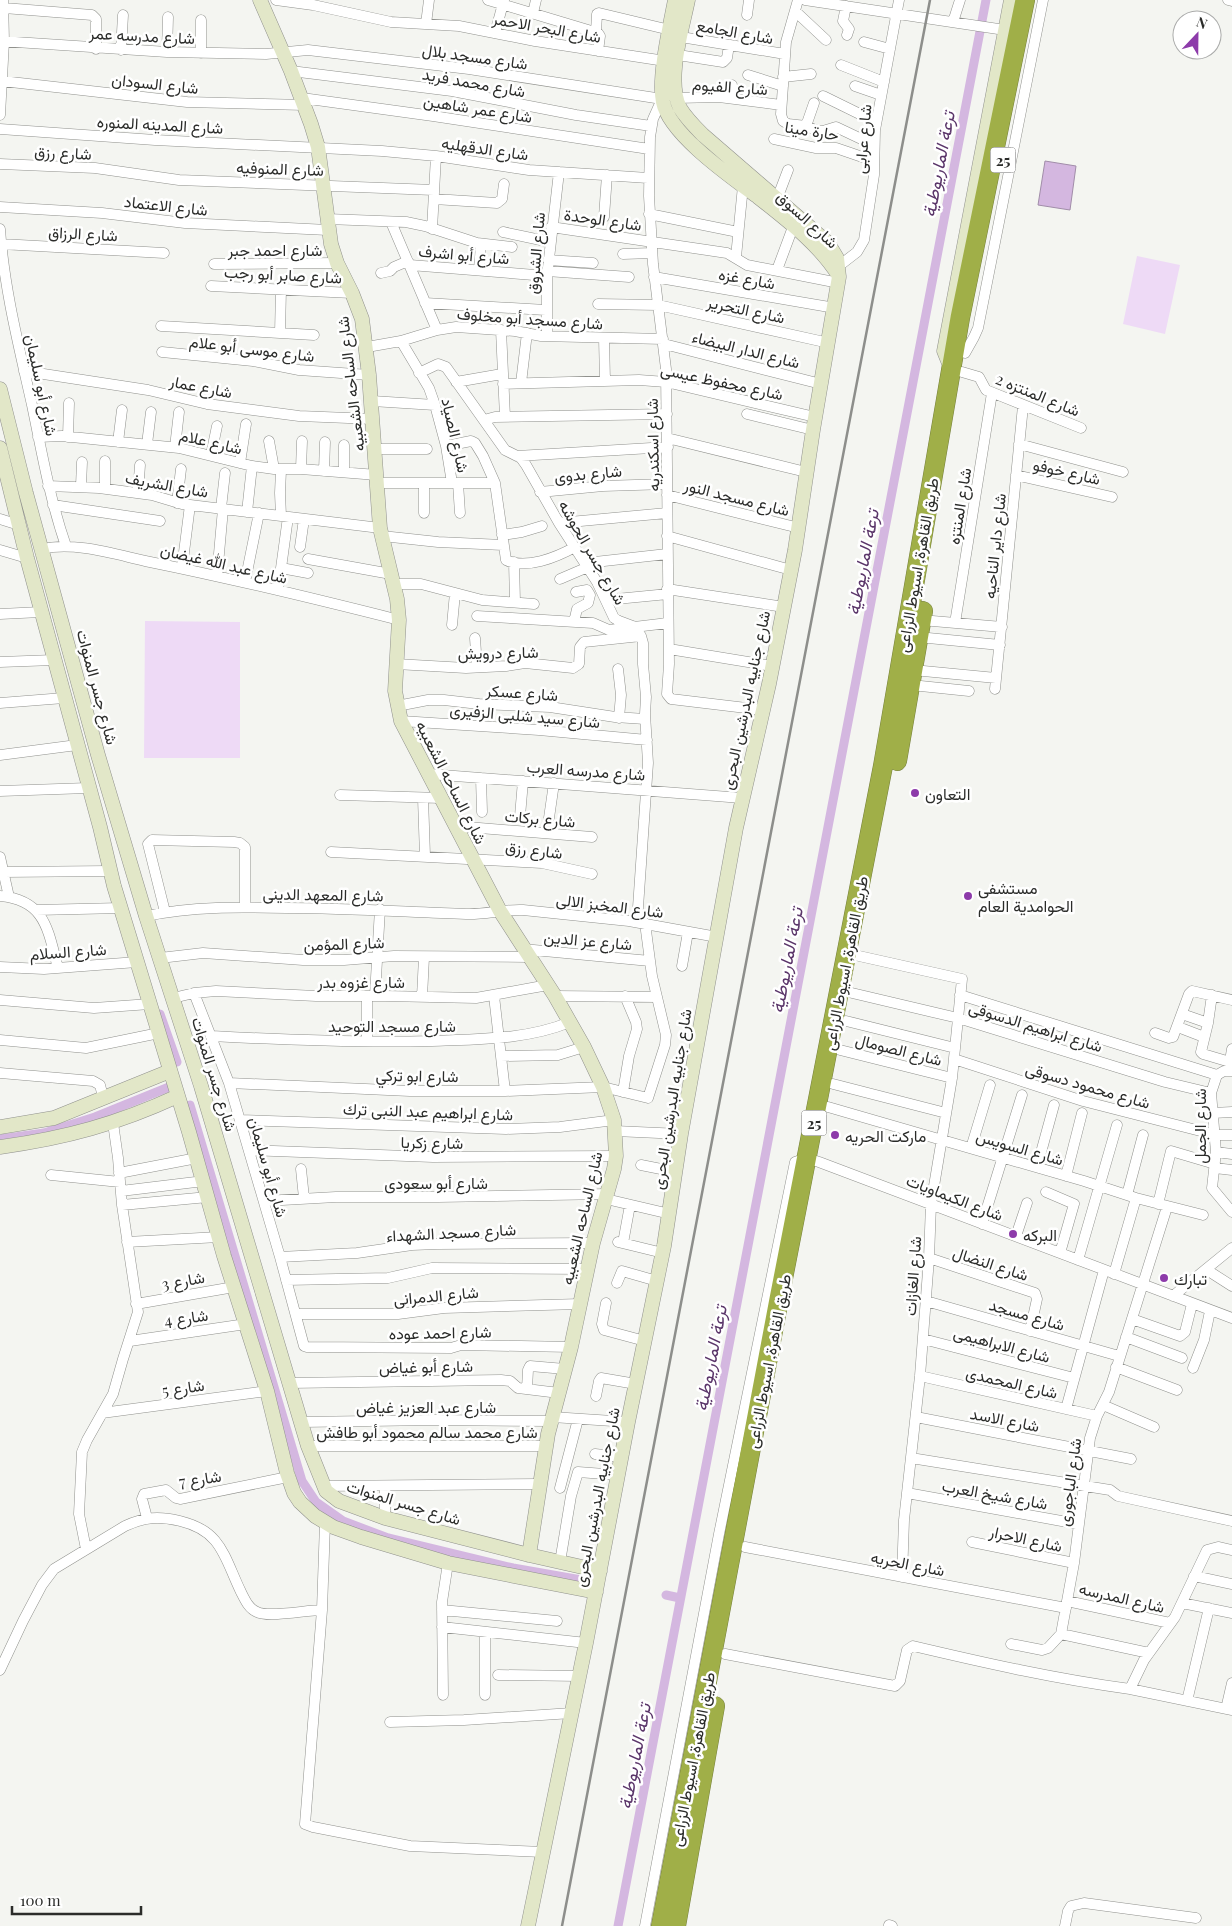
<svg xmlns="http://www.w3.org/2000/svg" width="1232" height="1926" viewBox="0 0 1232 1926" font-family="'Playfair Display',Vazirmatn,serif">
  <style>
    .green { fill: #eedaf6 }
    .water { fill: #d4b7e0; stroke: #a18da9 }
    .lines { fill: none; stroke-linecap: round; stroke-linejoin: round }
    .canal { stroke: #d4b7e0; stroke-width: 9 }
    .street-casing { stroke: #90918d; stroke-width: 11 }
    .secondary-casing { stroke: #90918d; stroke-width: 15 }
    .highway-casing { stroke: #77813e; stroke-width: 20 }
    .street { stroke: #fff; stroke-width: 10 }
    .secondary { stroke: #e2e7c8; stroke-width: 14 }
    .highway { stroke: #a0af48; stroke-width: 19 }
    .rail { stroke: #8d8e8b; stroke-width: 2.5 }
    .poi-dot { fill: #8d3baa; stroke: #fff; stroke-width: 2 }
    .labels { text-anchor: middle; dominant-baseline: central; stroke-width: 5; stroke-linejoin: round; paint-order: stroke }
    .shield { fill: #fff; stroke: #6b6b6a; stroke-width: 1 }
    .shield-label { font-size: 15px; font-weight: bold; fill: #2b2c2a }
    .street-label { font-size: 16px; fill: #2b2c2a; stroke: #fff }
    .poi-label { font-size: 16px; fill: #2b2c2a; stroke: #fff; text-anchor: start }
    .water-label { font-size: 18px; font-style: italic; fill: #5b366a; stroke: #fff }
  </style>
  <rect width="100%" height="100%" fill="#f4f5f1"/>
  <path class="green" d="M1137 256 1180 265 1165 334 1123 324Z
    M145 621 240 622V758H144Z"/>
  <path class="water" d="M1045 161 1076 166 1070 210 1038 205Z"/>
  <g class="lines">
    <path class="canal" d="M160 1014 177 1062
      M190 1105 302 1481 316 1502 343 1521 388 1538 513 1568 587 1581
      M0 1139 44 1133 95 1117 169 1087
      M666 1595 680 1598
      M618 1926 986 0"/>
    <defs>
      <path id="street" d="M276 0 313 5 391 22 459 26 535 41 665 61
        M488 0 598 33 600 36 598 51
        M798 0 786 42 781 114 783 121 788 124 806 126 818 131H823L836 127 874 145
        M805 0 1005 30
        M1228 0 1232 1
        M846 6 843 21 849 29 847 35
        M4 8 92 15 96 19V49
        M795 11 826 40
        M533 13 536 0
        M747 15 749 0
        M201 20V53
        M953 22 960 0
        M426 24 429 0
        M596 32 597 14 599 13 670 30
        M495 33 504 0
        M681 37 785 54
        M0 41 167 52 266 54 308 50 469 69 662 99 653 119 650 137 649 196 653 264 666 369 669 664 667 694 671 699 763 710
        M864 42 890 49
        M121 50 123 15
        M167 52 168 17
        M678 55 723 62 727 58 729 45
        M841 65 884 82
        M291 71 452 91 576 115 651 126
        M748 75 783 86
        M783 77 811 74
        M2 81 187 102 305 105
        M855 86 881 95
        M823 96 876 122
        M302 98 433 116 649 149
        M676 98 719 97 781 105
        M731 98 732 85
        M0 115 4 41 3 0
        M806 126 814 103
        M0 129 155 140 382 151 436 156 529 170 648 178
        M774 139 816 148H836L874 161
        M0 164 95 168 179 180 434 190
        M434 199 497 203 502 199 504 184
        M777 199 788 170
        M0 207 102 213 185 223 328 230
        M649 214 738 232
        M604 217 607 175
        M327 219 406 222 425 226 477 243 512 247
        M391 222 437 330
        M551 227 727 253 747 265 839 283
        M0 229C4 288 19 347 32 405 42 453 50 500 66 546
        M432 229 436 156
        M503 232 550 242
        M1 244 164 253
        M623 254 652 253
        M736 257 743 186
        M548 260 593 263
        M214 264 337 263
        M410 265 547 276
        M835 269 857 252 864 240 874 175 875 130 899 0
        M479 270 481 244
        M777 270 793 227
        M547 271 629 277
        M381 273 390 271 394 267 408 261
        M654 277 835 308
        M211 286 352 293
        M425 303 546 310
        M598 304 658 305 829 343
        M161 326 314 335
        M501 330 505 417
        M280 333 281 289
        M547 336V276L559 172
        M604 338 605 381
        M401 341 429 388 435 405 446 446 452 483
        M664 344 821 384
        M367 347 401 341 437 330 456 327 515 331 541 336 663 339
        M162 352 253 361 299 370 369 375
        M965 353 974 337 978 328 1043 0
        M24 371 148 390 207 404 299 416 373 419
        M962 372 979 377 986 390 1081 428
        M419 373 438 364 446 367 505 450 521 458 526 465 559 523 597 582 614 618 619 621 635 627 641 636 643 643V664L646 697 645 714 648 763 637 922
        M456 382 502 374
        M521 383 527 333
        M503 384 639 380 666 382 815 417
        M372 401 435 405
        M747 414 813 430
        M484 420 495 417 667 414
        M38 437 62 436 179 448 252 466 274 469H301L377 475
        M68 437 69 403
        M667 438 806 472
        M269 441 274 469
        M118 442 122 410
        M147 444 151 412
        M1019 444 1123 472
        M344 445V472
        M446 446 471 441 475 443 483 456 495 483 506 560C526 570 557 557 575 547
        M175 447 179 412
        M375 449H427
        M211 455 217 426
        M517 456 668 447
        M105 461V488
        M240 463 246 424
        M301 469 302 441
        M281 470 280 493 281 516
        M324 471 325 442
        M1016 475 1112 497
        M377 483H495
        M424 483V513
        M458 483 460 513
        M48 486 99 488 152 495 182 504 380 528
        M81 486 82 462
        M540 492 603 486 667 484
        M138 493 140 465
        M667 495 799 528
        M177 503 181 469
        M53 505 160 521
        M221 508 225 473
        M247 512 252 466
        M0 519 19 525
        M559 523 667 513
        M502 535 522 532 542 526
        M382 536 438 542 503 545
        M667 536 791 570
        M300 547 304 519
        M42 549C75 541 117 555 150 562 234 579 316 599 399 620
        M0 550 27 558
        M308 559 391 574
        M514 562 515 602
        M586 563 667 554
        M182 568 190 505
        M281 568 308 573
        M217 576 223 509
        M560 579 588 567
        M245 582 259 513
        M394 584H421L482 600 534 604
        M667 589 784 607
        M278 590 288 517
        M606 600 668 594
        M0 614 41 612
        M477 616 593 623 609 630 668 623
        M921 620 1002 627
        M574 622 577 609 588 603 590 595 587 590 576 592
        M955 623 992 393
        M452 625 455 593
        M918 637 1000 645
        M475 638 477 667
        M669 649 772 666
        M0 662 54 660
        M396 664 466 668 506 666 525 663 573 668 579 664 580 647 584 642 641 636
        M618 669 621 695 619 718
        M913 670 996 678
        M911 685 969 691
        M995 689 1023 406
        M0 703 64 698
        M397 706 428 700H444L479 704 550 707 615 717 645 719
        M401 721 539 730 647 740
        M0 755 77 745
        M429 774 742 798
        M481 778 482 812
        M0 791 88 788
        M340 795 441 798
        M423 798 425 856
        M520 816 523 781
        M549 818 554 783
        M455 826 592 837
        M331 852 542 863 592 874
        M0 857 9 897
        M3 872 110 871
        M0 896C46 900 48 931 58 968
        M36 910 121 908
        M165 912 148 844 152 840 234 842 240 843 245 847V907
        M146 916C193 906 239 907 287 908 347 908 406 912 466 914 485 915 503 909 523 910L629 921 717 937
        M523 949 650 961
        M859 956 962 979 952 1078 931 1204 929 1258 920 1376 904 1520 902 1577
        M160 958 203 953 303 960H344L394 956 529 957
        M682 966 688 932
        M0 967 44 969 137 962
        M194 993 229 1083 280 1257 304 1346 307 1347 451 1348 461 1345 571 1347
        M852 993 958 1018 1165 1082 1211 1093
        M375 995 380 909
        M960 995 1217 1075
        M1212 995 1208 1023 1201 1052 1203 1054 1230 1062
        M494 996 505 1091
        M555 996 657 997
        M422 997 424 957
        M173 998 194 993 216 991 316 996H386L476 998 548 985
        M0 1000 94 1008 150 1004
        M1182 1014 1208 1023
        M846 1021 955 1048
        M1178 1027 1204 1037
        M1155 1033 1169 1038 1173 1037 1189 994 1192 991 1232 1000
        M212 1036C285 1040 358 1043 432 1041 479 1039 526 1040 570 1022
        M0 1040 86 1048 159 1033
        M367 1041V996
        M840 1050 952 1078
        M501 1056 558 1055 584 1047
        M954 1059 1083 1101 1216 1135H1232
        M1229 1067 1232 1049
        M1232 1071H1224L1217 1075 1211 1093 1216 1152 1212 1188 1232 1212
        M0 1073 93 1081 100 1085 103 1097
        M229 1083 410 1091H505L603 1087 648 1098 665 1045 666 1035 652 976 645 923
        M833 1084 946 1113
        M623 1092 629 1056 637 1029 636 1022 625 996
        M828 1107 1084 1181 1136 1198 1203 1215
        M1213 1113 1232 1112
        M240 1120 506 1129 560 1127 614 1120
        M615 1131 681 1134
        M971 1148 990 1085
        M249 1150 433 1157 616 1156
        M1216 1152 1232 1154
        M641 1165 676 1172
        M1037 1167 1054 1105
        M1215 1168 1232 1170
        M301 1169 304 1198
        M119 1173 197 1158
        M51 1175 120 1182
        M1066 1176 1082 1113
        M121 1191 204 1181
        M1046 1192 1074 1204 1060 1253
        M1127 1195 1143 1135
        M606 1199 670 1214
        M264 1201 336 1197H438L608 1194
        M1158 1204 1171 1151 1215 1164
        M122 1205 208 1197
        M982 1224 1022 1095
        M1016 1236 1027 1203
        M127 1242 219 1237
        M618 1242 663 1253
        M623 1243 630 1205
        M280 1257 357 1253 412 1245 437 1244 593 1243
        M929 1258 1035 1293 1037 1299 1030 1331
        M1078 1260 1117 1125
        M1207 1270 1232 1286
        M1114 1274 1136 1198
        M286 1280 388 1278 432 1268 587 1269
        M617 1283 622 1271 657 1281
        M1173 1296 1232 1248
        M926 1301 1119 1356
        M606 1303 602 1324 604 1330 645 1341
        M136 1304 234 1287
        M296 1314H398L444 1308 580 1304
        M1132 1319 1180 1336 1185 1332 1192 1304
        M1126 1337 1182 1358
        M923 1339 1074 1378
        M130 1341 246 1324
        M1116 1367 1177 1390
        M1193 1368 1204 1340 1210 1311
        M920 1376 1097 1416
        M289 1383 501 1380 510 1381 518 1388 559 1393
        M527 1389 528 1370 530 1366 565 1369
        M596 1396 599 1381 601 1378 636 1384
        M1103 1405 1154 1427
        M1066 1409 1104 1270
        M102 1413 267 1391
        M552 1417 628 1422
        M916 1417 1131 1459
        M302 1422 434 1420 551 1421
        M308 1446H545
        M595 1454 621 1457
        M911 1458 1110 1490 1118 1496 1232 1521
        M323 1486 540 1484
        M385 1486V1518
        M560 1488 578 1419
        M907 1493 1078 1524
        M147 1518 142 1499 144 1494 166 1490 176 1498 180 1499 288 1477
        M325 1523 322 1610 305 1824 313 1827 410 1846 543 1852
        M972 1542 1074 1563
        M745 1547 1066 1608
        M86 1549 79 1514 82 1452 87 1440 113 1394 123 1359 138 1312 122 1205 118 1158 113 1123
        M1232 1550 1218 1547 1207 1550 1175 1617 1144 1660 1130 1689 1232 1710
        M560 1562 571 1496 578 1472 618 1475
        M1194 1576 1232 1584
        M1067 1601 1170 1623
        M1182 1603 1232 1613
        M442 1610 557 1621
        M442 1627 586 1643
        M485 1632V1695
        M1061 1634 1149 1653
        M1011 1644 1042 1650 1048 1648 1061 1634 1074 1563 1090 1438 1097 1416 1109 1392 1167 1207
        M725 1654 895 1686 900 1681 907 1650 913 1646C985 1663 1056 1679 1130 1689
        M0 1670 23 1621 42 1585 54 1569 125 1526C144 1517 159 1516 180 1521 222 1531 224 1557 241 1592 245 1600 249 1609 257 1612 269 1618 306 1610 322 1610
        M498 1675 579 1676
        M443 1695 442 1602 448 1563
        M1187 1701 1209 1608
        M1226 1709 1232 1683
        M390 1722 464 1720 572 1713
        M889 1925 892 1926
        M645 1926 719 1534 795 1162 807 1158 819 1162 1232 1318
        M1065 1926 1068 1911 1071 1906 1084 1903 1196 1918"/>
      <path id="secondary" d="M260 0 291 71 311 124 318 147 331 244 337 263 352 293 362 319 369 375 380 528 397 599 399 620 395 691 401 721 500 911 555 996 584 1047 603 1087 614 1120 616 1156 614 1169 593 1243 571 1347 548 1434 529 1555
        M675 0C670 26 658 77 663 102 669 134 731 177 758 197 787 220 819 244 839 276
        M952 364 948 361 944 351 1011 0
        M0 389 26 493 98 755 146 916 201 1086 308 1446 326 1491 339 1501 385 1518 529 1555 600 1571
        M0 448 27 558 100 827 114 886 189 1132 224 1256 267 1391 287 1473 294 1493 300 1502 315 1516 333 1527 361 1537 448 1563 596 1592
        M0 1127 54 1118 170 1071
        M0 1147C66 1138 117 1124 178 1096
        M528 1926 586 1643 628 1422 664 1246 681 1134 736 828 769 684 795 550 813 430 839 277 837 258 828 243 703 135C694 126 686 118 680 108 666 80 682 30 688 0"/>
      <path id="highway" d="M897 761 923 611
        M661 1926 779 1299 883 766 960 318 1025 0
        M676 1926 715 1706"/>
    </defs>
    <use href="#street" class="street-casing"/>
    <use href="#secondary" class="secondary-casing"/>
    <use href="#highway" class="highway-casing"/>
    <use href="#street" class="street"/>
    <use href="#secondary" class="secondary"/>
    <use href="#highway" class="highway"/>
    <path class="rail" d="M562 1926 930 0"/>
  </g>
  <g class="poi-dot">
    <circle cx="915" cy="793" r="5"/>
    <circle cx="968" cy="896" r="5"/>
    <circle cx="835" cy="1135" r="5"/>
    <circle cx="1013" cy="1234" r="5"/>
    <circle cx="1164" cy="1278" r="5"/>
  </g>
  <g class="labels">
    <g class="shield">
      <rect x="990.5" y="147.5" width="25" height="25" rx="4"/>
      <rect x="801.5" y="1110.5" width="25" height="25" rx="4"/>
    </g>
    <g class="shield-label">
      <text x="1003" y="160">25</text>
      <text x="814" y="1123">25</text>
    </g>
    <g class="street-label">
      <text transform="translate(547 27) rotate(10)">شارع البحر الاحمر</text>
      <text transform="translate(735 31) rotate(10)">شارع الجامع</text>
      <text transform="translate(142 35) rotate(3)">شارع مدرسه عمر</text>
      <text transform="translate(475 56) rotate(8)">شارع مسجد بلال</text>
      <text transform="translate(474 82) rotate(10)">شارع محمد فريد</text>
      <text transform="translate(155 83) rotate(6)">شارع السودان</text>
      <text transform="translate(730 86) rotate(4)">شارع الفيوم</text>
      <text transform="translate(478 108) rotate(9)">شارع عمر شاهين</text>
      <text transform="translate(160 124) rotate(3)">شارع المدينه المنوره</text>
      <text transform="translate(812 130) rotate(9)">حارة مينا</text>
      <text transform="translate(862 139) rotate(-85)">شارع عرابى</text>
      <text transform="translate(485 148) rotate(8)">شارع الدقهليه</text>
      <text transform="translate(63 152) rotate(3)">شارع رزق</text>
      <text transform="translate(280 168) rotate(2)">شارع المنوفيه</text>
      <text transform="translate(166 205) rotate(6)">شارع الاعتماد</text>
      <text transform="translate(603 219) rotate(8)">شارع الوحدة</text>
      <text transform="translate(808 219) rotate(42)">شارع السوق</text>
      <text transform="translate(83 233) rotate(3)">شارع الرزاق</text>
      <text x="275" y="249">شارع احمد جبر</text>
      <text transform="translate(535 253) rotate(-85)">شارع الشروق</text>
      <text transform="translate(464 254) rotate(5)">شارع أبو اشرف</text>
      <text transform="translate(283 274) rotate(3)">شارع صابر أبو رجب</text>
      <text transform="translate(747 278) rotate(10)">شارع غزه</text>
      <text transform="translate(746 309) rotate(12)">شارع التحرير</text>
      <text transform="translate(530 318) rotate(4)">شارع مسجد أبو مخلوف</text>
      <text transform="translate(252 348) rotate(7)">شارع موسى أبو علام</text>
      <text transform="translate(746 349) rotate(14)">شارع الدار البيضاء</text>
      <text transform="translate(722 381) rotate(12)">شارع محفوظ عيسى</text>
      <text transform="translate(350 384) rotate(-97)">شارع الساحه الشعبيه</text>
      <text transform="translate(42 385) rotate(78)">شارع أبو سليمان</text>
      <text transform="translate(201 386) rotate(11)">شارع عمار</text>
      <text transform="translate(1038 394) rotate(22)">شارع المنتزه 2</text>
      <text transform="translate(456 435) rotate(77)">شارع الصياد</text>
      <text transform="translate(211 441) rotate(13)">شارع علام</text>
      <text transform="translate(652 445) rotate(-91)">شارع اسكندريه</text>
      <text transform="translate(1067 471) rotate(13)">شارع خوفو</text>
      <text transform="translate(588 473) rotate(-5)">شارع بدوى</text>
      <text transform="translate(167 484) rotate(10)">شارع الشريف</text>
      <text transform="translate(737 497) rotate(14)">شارع مسجد النور</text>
      <text transform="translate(959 506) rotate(-81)">شارع المنتزه</text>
      <text transform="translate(994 546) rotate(-84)">شارع داير الناحيه</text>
      <text transform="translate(593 552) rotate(60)">شارع جسر الحوشه</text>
      <text transform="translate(224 563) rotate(13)">شارع عبد الله غيضان</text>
      <text transform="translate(917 565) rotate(-80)">طريق القاهرة, اسيوط الزراعى</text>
      <text transform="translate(498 652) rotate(-1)">شارع درويش</text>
      <text transform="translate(98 687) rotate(75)">شارع جسر المنوات</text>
      <text transform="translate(522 692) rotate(4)">شارع عسكر</text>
      <text transform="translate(745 700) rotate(-78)">شارع جنابيه البدرشين البحرى</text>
      <text transform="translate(525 715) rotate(5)">شارع سيد شلبى الزفيرى</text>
      <text transform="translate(586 770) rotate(4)">شارع مدرسه العرب</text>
      <text transform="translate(452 782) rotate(63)">شارع الساحه الشعبيه</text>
      <text transform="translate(540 818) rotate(5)">شارع بركات</text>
      <text transform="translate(534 849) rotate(7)">شارع رزق</text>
      <text transform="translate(323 894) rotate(1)">شارع المعهد الدينى</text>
      <text transform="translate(610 905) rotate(7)">شارع المخبز الالى</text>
      <text transform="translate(588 940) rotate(5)">شارع عز الدين</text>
      <text transform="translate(344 943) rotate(-2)">شارع المؤمن</text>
      <text transform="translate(68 951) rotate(-4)">شارع السلام</text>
      <text transform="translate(845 963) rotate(-79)">طريق القاهرة, اسيوط الزراعى</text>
      <text x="361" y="981">شارع غزوه بدر</text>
      <text x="392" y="1025">شارع مسجد التوحيد</text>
      <text transform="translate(1036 1026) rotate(17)">شارع ابراهيم الدسوقى</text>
      <text transform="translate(899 1049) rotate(14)">شارع الصومال</text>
      <text transform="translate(215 1074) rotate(73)">شارع جسر المنوات</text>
      <text transform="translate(417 1075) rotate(1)">شارع ابو تركي</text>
      <text transform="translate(1088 1085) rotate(16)">شارع محمود دسوقى</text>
      <text transform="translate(671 1099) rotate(-81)">شارع جنابيه البدرشين البحرى</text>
      <text transform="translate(428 1111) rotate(2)">شارع ابراهيم عبد النبى ترك</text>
      <text transform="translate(1199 1126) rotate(-90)">شارع الجمل</text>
      <text transform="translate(432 1142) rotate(1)">شارع زكريا</text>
      <text transform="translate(1020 1147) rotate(16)">شارع السويس</text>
      <text transform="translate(269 1167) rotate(74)">شارع أبو سليمان</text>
      <text x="436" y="1182">شارع أبو سعودى</text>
      <text transform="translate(955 1197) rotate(21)">شارع الكيماويات</text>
      <text transform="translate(581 1218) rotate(-77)">شارع الساحه الشعبيه</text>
      <text transform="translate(451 1232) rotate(-3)">شارع مسجد الشهداء</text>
      <text transform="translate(991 1263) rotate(18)">شارع النضال</text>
      <text transform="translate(912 1276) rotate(-86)">شارع الغازات</text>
      <text transform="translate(183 1280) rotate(-10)">شارع 3</text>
      <text transform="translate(436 1295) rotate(-5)">شارع الدمرانى</text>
      <text transform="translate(1027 1314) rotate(16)">شارع مسجد</text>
      <text transform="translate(186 1317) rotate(-8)">شارع 4</text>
      <text transform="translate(440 1332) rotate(-1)">شارع احمد عوده</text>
      <text transform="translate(1002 1344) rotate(15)">شارع الابراهيمى</text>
      <text transform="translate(768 1361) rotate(-79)">طريق القاهرة, اسيوط الزراعى</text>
      <text transform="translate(426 1366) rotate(-1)">شارع أبو غياض</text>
      <text transform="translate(1012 1382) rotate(13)">شارع المحمدى</text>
      <text transform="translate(183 1387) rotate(-8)">شارع 5</text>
      <text x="426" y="1406">شارع عبد العزيز غياض</text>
      <text transform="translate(1005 1419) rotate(11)">شارع الاسد</text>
      <text x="427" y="1431">شارع محمد سالم محمود أبو طافش</text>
      <text transform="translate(200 1478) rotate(-8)">شارع 7</text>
      <text transform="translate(1069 1482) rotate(-82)">شارع الباجورى</text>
      <text transform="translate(995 1494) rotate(10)">شارع شيخ العرب</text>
      <text transform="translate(596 1497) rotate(-79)">شارع جنابيه البدرشين البحرى</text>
      <text transform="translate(404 1502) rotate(17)">شارع جسر المنوات</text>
      <text transform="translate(1026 1538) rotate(12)">شارع الاحرار</text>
      <text transform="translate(908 1563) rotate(11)">شارع الحريه</text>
      <text transform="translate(1122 1597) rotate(13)">شارع المدرسه</text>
      <text transform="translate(692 1759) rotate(-79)">طريق القاهرة, اسيوط الزراعى</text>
    </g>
    <g class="poi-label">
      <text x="925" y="793">التعاون</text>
      <text x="978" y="887">مستشفى<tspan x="978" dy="18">الحوامدية العام</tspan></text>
      <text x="845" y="1135">ماركت الحريه</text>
      <text x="1023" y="1234">البركه</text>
      <text x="1174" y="1278">تبارك</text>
    </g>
    <g class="water-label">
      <text transform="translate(938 164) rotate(-79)">ترعة الماريوطية</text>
      <text transform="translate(862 562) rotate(-79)">ترعة الماريوطية</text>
      <text transform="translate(786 960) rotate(-79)">ترعة الماريوطية</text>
      <text transform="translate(710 1358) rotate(-79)">ترعة الماريوطية</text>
      <text transform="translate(634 1756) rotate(-79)">ترعة الماريوطية</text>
    </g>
  </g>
  <g transform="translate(1197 35) rotate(22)"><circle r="24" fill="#ffffff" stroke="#aaabaa"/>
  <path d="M0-4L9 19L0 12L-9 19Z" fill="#8d3baa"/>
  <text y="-8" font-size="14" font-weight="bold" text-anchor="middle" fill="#2b2c2a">N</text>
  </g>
  <path d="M12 1906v8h129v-8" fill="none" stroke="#2b2c2a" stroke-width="2.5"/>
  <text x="20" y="1906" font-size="15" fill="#2b2c2a" stroke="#ffffff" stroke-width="4" paint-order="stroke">100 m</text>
</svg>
